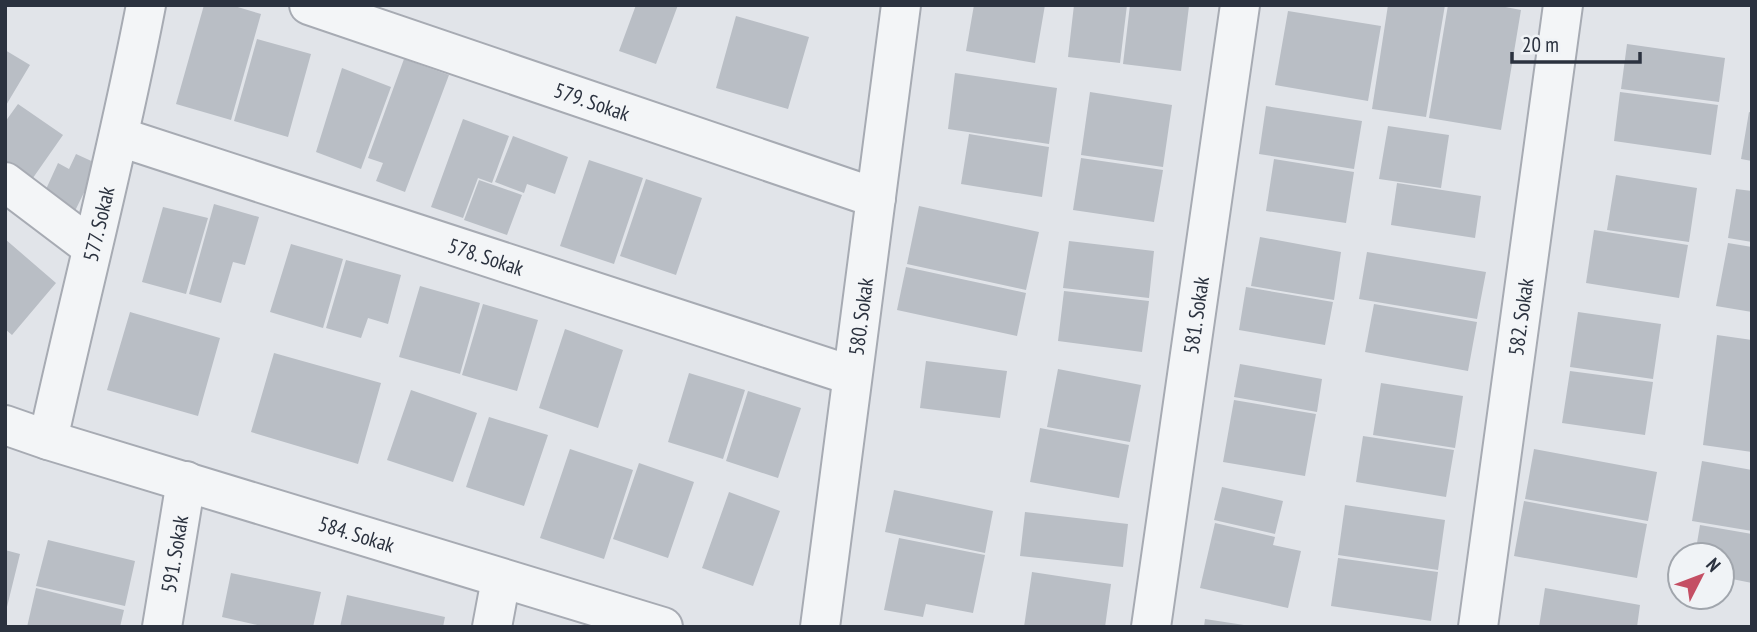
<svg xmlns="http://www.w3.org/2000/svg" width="1757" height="632" viewBox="0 0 1757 632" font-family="'PT Sans Narrow',sans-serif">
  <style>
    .building { fill: #b9bec5 }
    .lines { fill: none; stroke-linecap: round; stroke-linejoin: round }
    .minor-casing { stroke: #a7abb3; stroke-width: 42 }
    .minor { stroke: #f3f5f7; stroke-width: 38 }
    .labels { text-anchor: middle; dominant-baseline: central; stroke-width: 7; stroke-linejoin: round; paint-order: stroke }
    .street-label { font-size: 21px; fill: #2b323f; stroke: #f0f3f6 }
  </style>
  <rect width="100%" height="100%" fill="#e1e4e9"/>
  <path class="building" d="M204 5H231L261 14 231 120 176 104Z
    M636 5H678L656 64 619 51Z
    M974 5H1045L1035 63 966 51Z
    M1074 5H1127L1120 63 1068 57Z
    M1130 5 1189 6 1181 71 1123 64Z
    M1388 5H1445L1426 117 1372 109Z
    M1448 5H1495L1521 10 1501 130 1429 118Z
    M1288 11 1381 26 1368 101 1275 85Z
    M736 16 809 37 788 109 716 88Z
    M257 39 311 54 288 137 234 121Z
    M1627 44 1725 58 1719 102 1621 89Z
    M5 50 30 65 5 107Z
    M404 59 449 75 405 192 376 181 383 163 368 158Z
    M342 68 391 87 361 169 316 152Z
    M955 73 1057 88 1049 144 948 129Z
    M1090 92 1172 105 1163 167 1081 155Z
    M1620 92 1718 105 1711 155 1614 141Z
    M18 104 63 135 28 185 5 169V122Z
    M1266 106 1362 121 1354 169 1259 154Z
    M1749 112 1752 113V161L1741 159Z
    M463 119 509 136 492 183 478 178 463 218 431 207Z
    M1388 126 1449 135 1441 188 1379 179Z
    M969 134 1049 147 1042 197 961 184Z
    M513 136 568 157 555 194 527 184 524 193 495 182Z
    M76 154 98 164 74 213 42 198 58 163 69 169Z
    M1081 158 1163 170 1154 222 1073 210Z
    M1274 159 1354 172 1346 223 1266 211Z
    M589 160 643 178 614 264 560 246Z
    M1616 175 1697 188 1689 242 1607 230Z
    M646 179 702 198 676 275 620 256Z
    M479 180 522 195 507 235 464 220Z
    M1397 183 1481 196 1475 238 1391 225Z
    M1736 189 1752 191V242L1728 238Z
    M214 204 259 217 245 265 233 262 221 303 189 294Z
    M919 206 1039 232 1026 290 907 264Z
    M163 207 208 218 186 294 142 282Z
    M1594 230 1688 245 1679 298 1586 283Z
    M1260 237 1341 252 1334 300 1251 286Z
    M5 239 56 283 12 335 5 329Z
    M1069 241 1154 251 1149 298 1063 288Z
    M1728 243 1752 247V312L1716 306Z
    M291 244 343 259 323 328 270 312Z
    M1367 252 1486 272 1477 319 1359 299Z
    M346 260 401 275 388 324 368 318 361 338 326 328Z
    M906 267 1026 293 1017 336 897 310Z
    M420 286 480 303 460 374 399 357Z
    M1246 287 1333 302 1325 345 1239 330Z
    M1064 291 1149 301 1142 352 1058 341Z
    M483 304 538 320 517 391 462 375Z
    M1374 304 1477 322 1468 371 1365 352Z
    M130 312 220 338 198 416 107 390Z
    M1578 312 1661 324 1653 379 1570 367Z
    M565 329 623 350 598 428 539 408Z
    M1717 335 1752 340V452L1703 445Z
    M274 353 381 383 358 464 251 432Z
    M926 361 1007 371 1000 418 920 408Z
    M1240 364 1322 379 1317 412 1234 397Z
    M1058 369 1141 385 1130 442 1047 427Z
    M1570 371 1653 382 1645 435 1562 423Z
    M689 373 745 390 723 459 668 442Z
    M1381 383 1463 396 1455 448 1373 435Z
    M411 390 477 413 453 482 387 460Z
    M748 391 801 408 778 478 726 461Z
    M1234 400 1316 414 1305 476 1223 462Z
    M489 417 548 435 524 506 466 487Z
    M1040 428 1129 445 1119 498 1030 482Z
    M1363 436 1454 450 1446 497 1356 482Z
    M570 449 633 470 604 559 540 538Z
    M1534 449 1657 472 1648 521 1525 499Z
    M1702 461 1752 470V531L1692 521Z
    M639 463 694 482 668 558 613 539Z
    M1222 487 1283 501 1275 534 1214 520Z
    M894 490 993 511 985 553 885 532Z
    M729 492 780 511 753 586 702 568Z
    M1524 501 1647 524 1637 578 1514 556Z
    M1345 505 1445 520 1438 570 1338 555Z
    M1025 512 1128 524 1123 567 1020 556Z
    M1215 523 1275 537 1273 545 1301 551 1288 608 1200 588Z
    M1700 525 1752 534V583L1722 577V555H1695Z
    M899 538 985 555 973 613 926 604 923 617 884 610Z
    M48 540 135 561 125 606 36 586Z
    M5 550 20 554 6 611H5Z
    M1338 558 1438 572 1431 621 1331 606Z
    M1032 572 1111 584 1105 627H1024Z
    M231 573 321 592 313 627H266L222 617Z
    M36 588 124 610 120 627H27Z
    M1545 588 1640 605 1637 627H1539Z
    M347 595 445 617 443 627H340Z
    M1205 619 1244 625V627H1204Z"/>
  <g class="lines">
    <defs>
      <g id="minor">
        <path id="s1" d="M309 5 876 198"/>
        <path id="s2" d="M120 137 850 375"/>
        <path d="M5 182 91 247"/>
        <path id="s3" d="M5 425 48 440 663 627"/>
        <path id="s4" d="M48 440C80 295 118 151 146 5"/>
        <path id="s5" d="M162 627 186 481"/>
        <path d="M492 627 501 579"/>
        <path id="s6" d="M820 627 901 5"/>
        <path id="s7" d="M1151 627 1240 5"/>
        <path id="s8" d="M1478 627 1563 5"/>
      </g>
    </defs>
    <use href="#minor" class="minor-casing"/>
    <use href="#minor" class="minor"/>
  </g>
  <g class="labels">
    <g class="street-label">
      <text stroke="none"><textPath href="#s1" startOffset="299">579. Sokak</textPath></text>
      <text stroke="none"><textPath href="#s4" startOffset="222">577. Sokak</textPath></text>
      <text stroke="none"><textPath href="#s2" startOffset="385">578. Sokak</textPath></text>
      <text stroke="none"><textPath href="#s6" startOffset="313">580. Sokak</textPath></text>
      <text stroke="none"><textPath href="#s7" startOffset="315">581. Sokak</textPath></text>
      <text stroke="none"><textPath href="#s8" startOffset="313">582. Sokak</textPath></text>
      <text stroke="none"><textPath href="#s3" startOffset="368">584. Sokak</textPath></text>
      <text stroke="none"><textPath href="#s5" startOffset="74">591. Sokak</textPath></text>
    </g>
  </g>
  <rect width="1757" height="632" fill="none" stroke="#2b323f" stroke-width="14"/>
  <g transform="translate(1701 576) rotate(48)"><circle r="33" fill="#f0f3f6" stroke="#a1a6ad" stroke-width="2"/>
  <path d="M0-5L12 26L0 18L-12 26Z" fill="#c44f64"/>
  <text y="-10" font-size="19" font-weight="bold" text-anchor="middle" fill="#2b323f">N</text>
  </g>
  <path d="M1512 52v10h128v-10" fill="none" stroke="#2b323f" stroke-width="3.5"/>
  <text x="1522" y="52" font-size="21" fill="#2b323f" stroke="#f0f3f6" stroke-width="5" paint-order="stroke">20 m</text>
</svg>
